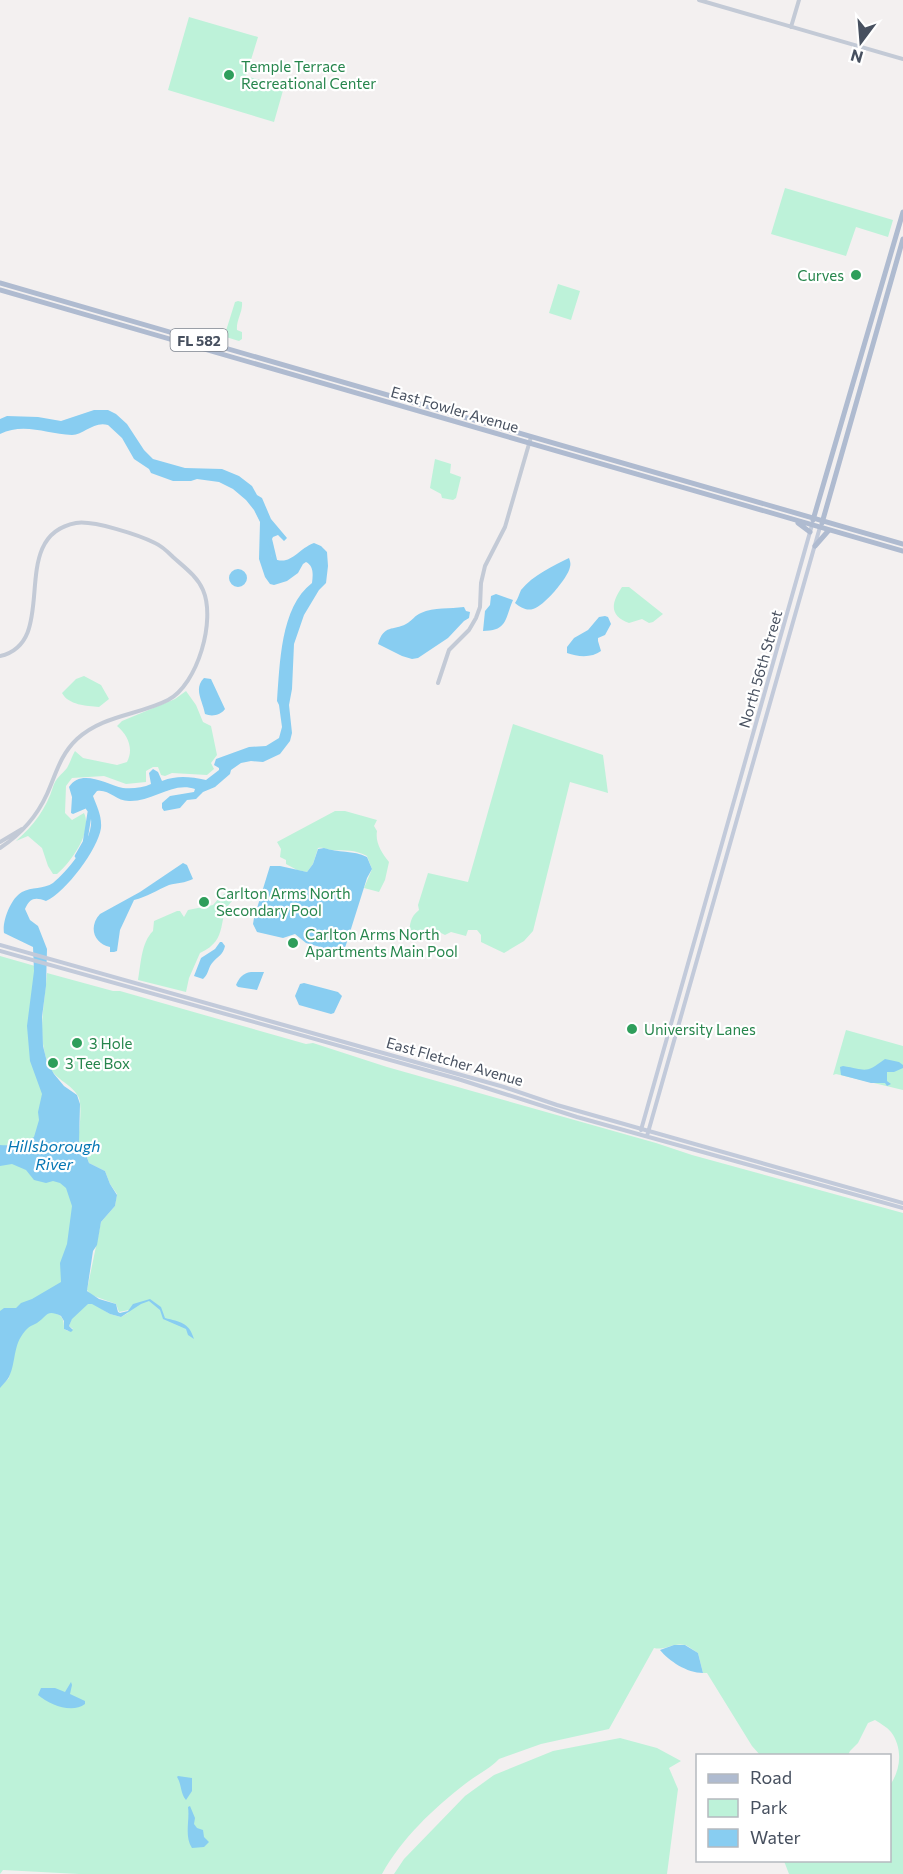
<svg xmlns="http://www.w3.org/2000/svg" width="903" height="1874" viewBox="0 0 903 1874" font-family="Commissioner,sans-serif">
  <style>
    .green { fill: #bdf2d9 }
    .water { fill: #88cdf1 }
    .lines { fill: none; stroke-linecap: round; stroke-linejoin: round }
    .river { stroke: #88cdf1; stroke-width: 4.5 }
    .tertiary { stroke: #c3cad6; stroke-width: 4 }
    .secondary { stroke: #c2cada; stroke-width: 4 }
    .primary { stroke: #afbbd0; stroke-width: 5 }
    .leisure-dot { fill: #2e9e5b; stroke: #fff; stroke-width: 2 }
    .labels { text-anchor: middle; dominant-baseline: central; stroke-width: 4.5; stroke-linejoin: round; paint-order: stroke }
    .shield { fill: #fff; stroke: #7e848f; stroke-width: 1.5 }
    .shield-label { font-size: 14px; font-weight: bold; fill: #47505f }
    .leisure-label { font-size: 15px; fill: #27864d; stroke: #fff; text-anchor: start }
    .street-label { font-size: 15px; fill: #47505f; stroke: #fff }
    .water-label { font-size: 16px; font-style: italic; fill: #0577b4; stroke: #fff }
  </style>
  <rect width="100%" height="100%" fill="#f3f0f0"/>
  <path class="green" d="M189 17 258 37 246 76 284 87 274 122 168 90Z
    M785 188 893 220 888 237 856 227 846 256 771 234Z
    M558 284 580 291 571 320 549 313Z
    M238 301 242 302C243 312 236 320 237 330L242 332V339L239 341 226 337 225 334 235 302Z
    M435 459 451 464 450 473 461 477 456 498 453 500 442 498 441 494 430 488Z
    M622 587H629L663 614 653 622 649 623 642 619 629 623C609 616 611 603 622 587Z
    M84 676 101 685 109 699 99 707C87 706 68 705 62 693L76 679Z
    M186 691 196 705 203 722 211 726 217 755 211 763 214 769 207 775 172 773 165 776 161 775 158 767H153L146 771V782L126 784 104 776 72 778 66 786 65 813 72 820 84 813C93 832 71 862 57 874H53L48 866 42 848 28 836 16 841C34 825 46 809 53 787 55 779 62 774 67 768 70 763 72 756 75 751L83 758 117 765 127 762C134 749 128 735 117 726L122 721 175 699Z
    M513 724 603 755 608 793 570 782 533 931 524 941 504 953 481 942V935L477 930H468L466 936 451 932 445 935 433 929 427 938 409 935C410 924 410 917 419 910L418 905 428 873 468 882Z
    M335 811H345L377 820 374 826 377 831C375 843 382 853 389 862L385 880 379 892 364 888 372 869 367 856C353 849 347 851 332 850 326 850 324 847 318 848L313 864 307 872 297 870 286 864V860L280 857 281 849 277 842Z
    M228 891 234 893 233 900C215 917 231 939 200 953L189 978 186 992 138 980C141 964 141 943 153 931L154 921 177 911H180L184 917 188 910 213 905 220 897Z
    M0 956 42 968 35 1035 90 1208 55 1313C63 1316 64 1320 64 1329L68 1331 73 1329 69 1326 72 1318 88 1303H92L110 1314 121 1317 128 1313 129 1310 119 1312 116 1304 91 1295 87 1290 101 1222 115 1206 117 1194 110 1184 105 1171 89 1163 84 1148 78 1142C79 1132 83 1104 78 1096 70 1082 53 1080 47 1061 37 1032 45 1002 47 973L113 991H120L306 1044 313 1043 387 1067 656 1143 692 1155 903 1213V1874H789L784 1861 890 1860V1785C901 1770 903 1748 891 1732 887 1727 881 1724 875 1720L868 1723 858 1743 850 1751 848 1755H760L752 1746 707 1673H703L698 1653C694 1651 689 1646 685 1645 673 1642 665 1651 654 1648L609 1729 541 1744 499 1759C490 1769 476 1775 465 1784 433 1809 402 1838 382 1874H79L3 1870 0 1874V1387L9 1378 15 1346 0 1351Z
    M846 1030 903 1046V1090L836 1074 833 1075Z
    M620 1738 657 1748 681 1761 669 1768 678 1789 667 1874H394L404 1859 465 1796 494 1775 553 1751Z"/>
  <path class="water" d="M94 410H108L116 414 127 424 144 450 153 459 185 468 222 469 239 476 252 486 257 495 262 498 271 519 287 538 284 541 278 535 273 537 271 541 272 558C291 567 296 550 314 543L321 546 327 552 328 566 326 583 319 590 304 615 294 644 292 689 289 705 292 733 290 741 280 754 263 762 251 761 241 763 231 770 230 774 215 787 203 792 196 799 187 800 180 808 164 811 162 808V803L170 796 194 792 195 789C173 781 152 802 129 801 116 801 109 789 97 791L93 796C97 807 102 816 101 828 98 849 66 892 46 901 35 897 30 898 25 909L30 920 38 926 47 949 46 986 42 1017 43 1046 47 1062 54 1074 64 1086 77 1095 80 1104 79 1143 84 1149 89 1163 105 1171 110 1184 117 1195 115 1206 101 1222 97 1245 93 1251 87 1291 99 1299 116 1304 118 1312 120 1313 128 1311 133 1304 150 1299 161 1307 165 1318C180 1322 189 1322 194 1339L188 1335 186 1329 163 1319 160 1310 149 1301 141 1304 121 1317 110 1314 92 1304H88L72 1319 69 1326 73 1330 71 1332 64 1329V1321L61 1316C46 1309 48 1316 37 1323 35 1324 30 1326 28 1328 12 1343 17 1360 9 1377 7 1381 3 1384 0 1388V1311L4 1308H16L21 1303 32 1299 61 1282 60 1263 67 1244 72 1206 66 1188 60 1183 53 1181 46 1183 34 1180 26 1170 12 1164 0 1166V1145C14 1146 22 1144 34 1137L39 1120 38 1112 42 1094 30 1061 27 1026 34 971 33 947 4 933C2 921 11 898 22 892 31 887 44 889 53 883 69 870 103 830 87 808L73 814 71 813 72 797 69 787C81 768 106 784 123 788 131 789 143 788 151 784L149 773 153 769 158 772 162 781C178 775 190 777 206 780L219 770V768L214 765 216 759 249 747 266 746 279 738 282 727 279 705 277 701C280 665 280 607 312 583 313 575 314 566 306 562L303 564 298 573 287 581 274 585 270 584 265 577 259 559 260 522 254 510 246 500 233 489 219 482 197 479 191 481H173L151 473 149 469 134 459 122 438 108 425C93 421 84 435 72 435 47 434 24 422 0 434V419L7 416 38 417 61 421Z
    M569 558C570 561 571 563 570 567 568 578 543 607 533 609 526 611 520 607 515 603 518 599 519 594 521 590 533 575 553 566 569 558Z
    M229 578a9 9 0 1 1 18 0a9 9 0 1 1-18 0Z
    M496 594 513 600C505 618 508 631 483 631L485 611 490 605 491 596Z
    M464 607 466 611 470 612 469 618 464 621 448 638 418 658 412 659 402 656 378 644C384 624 393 631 406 624 412 621 415 615 421 613 434 607 450 609 464 607Z
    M605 616 608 617 611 624 605 635 598 638V641L601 651C592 658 578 657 567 653V647L574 638 588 630 599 617Z
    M204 678 211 679 225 709C221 715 212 717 205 714 203 701 193 689 204 678Z
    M324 848C338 853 353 850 367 857L372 869 367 878 345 948 341 953 306 943 295 934 283 938 257 932 253 924 254 918 270 866H280L307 872 313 864 318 849Z
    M183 863 187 865 193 879C185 883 177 883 169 885 157 890 147 897 134 900L120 930 117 951 114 952H110V947C94 944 88 927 100 914L140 892Z
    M220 942H222L225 946C223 955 218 956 213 962 208 967 209 974 203 979L194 976 201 958 215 949Z
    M251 972H264L257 990 238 987 236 985C239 978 243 973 251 972Z
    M304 983 338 992 342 996 334 1013 331 1014 299 1005 295 996 300 984Z
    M885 1059 899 1062 903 1065V1068L894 1072H887V1081L891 1084 887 1086 885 1083H871L841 1075 840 1067 843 1066C867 1070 865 1074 885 1059Z
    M674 1645H685L698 1653 703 1673C687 1673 669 1661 660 1650Z
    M71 1682 72 1685 70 1694 85 1701V1704C72 1714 50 1705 38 1695L41 1688H55L65 1692Z
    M178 1776 192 1778V1791L186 1800C180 1793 182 1785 177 1777Z
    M190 1806 195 1818 194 1824 197 1828 203 1830 204 1837 209 1842 204 1847 192 1848C184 1836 190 1820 188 1807Z"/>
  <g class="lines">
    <path class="river" d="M270 540 275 561 277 563
      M77 856 85 842 90 811 88 808"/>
    <path class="tertiary" d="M699 0 903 59
      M791 27 799 0
      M0 656C62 642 5 536 76 523 93 520 139 535 155 543 162 546 167 551 173 557 184 567 197 576 203 590 216 620 198 684 168 700 139 715 103 715 77 739 60 755 56 774 47 794 37 816 20 835 0 848
      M438 683 449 650 469 630 476 618 480 607 481 583 485 566 505 527 531 437
      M0 842 22 829"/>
    <path class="secondary" d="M0 945 504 1087 557 1105 903 1203
      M0 951 458 1079 577 1117 903 1208
      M641 1130 812 525
      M647 1136 820 527"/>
    <path class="primary" d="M0 283 903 544
      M0 290 903 551
      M813 520 903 212
      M798 523 810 532
      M822 523 903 239
      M815 546 829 530"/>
  </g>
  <g class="leisure-dot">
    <circle cx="229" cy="75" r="6"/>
    <circle cx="856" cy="275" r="6"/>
    <circle cx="204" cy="902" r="6"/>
    <circle cx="293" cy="943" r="6"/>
    <circle cx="632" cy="1029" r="6"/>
    <circle cx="77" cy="1043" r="6"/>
    <circle cx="53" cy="1063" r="6"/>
  </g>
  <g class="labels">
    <rect class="shield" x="170.5" y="329" width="57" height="22" rx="4.5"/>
    <g class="shield-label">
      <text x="199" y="340">FL 582</text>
    </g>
    <g class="leisure-label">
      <text x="241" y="66">Temple Terrace<tspan x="241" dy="17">Recreational Center</tspan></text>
      <text x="844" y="275" text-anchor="end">Curves</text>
      <text x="216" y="893">Carlton Arms North<tspan x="216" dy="17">Secondary Pool</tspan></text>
      <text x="305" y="934">Carlton Arms North<tspan x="305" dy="17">Apartments Main Pool</tspan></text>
      <text x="644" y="1029">University Lanes</text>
      <text x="89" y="1043">3 Hole</text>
      <text x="65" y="1063">3 Tee Box</text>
    </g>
    <g class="street-label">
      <text transform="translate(455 409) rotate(16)">East Fowler Avenue</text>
      <text transform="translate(760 669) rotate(-74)">North 56th Street</text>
      <text transform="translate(455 1061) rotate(16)">East Fletcher Avenue</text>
    </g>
    <g class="water-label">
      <text x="54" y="1145">Hillsborough<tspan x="54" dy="18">River</tspan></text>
    </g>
  </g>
  <rect x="696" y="1754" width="195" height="108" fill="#ffffff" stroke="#b5b9bf" stroke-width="1.5"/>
  <rect x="708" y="1774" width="30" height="9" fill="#afbbd0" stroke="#b5b9bf" stroke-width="1.5"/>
  <text x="750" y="1784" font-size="18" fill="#47505f">Road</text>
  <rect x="708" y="1799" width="30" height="18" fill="#bdf2d9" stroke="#b5b9bf" stroke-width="1.5"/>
  <text x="750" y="1814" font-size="18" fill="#47505f">Park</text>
  <rect x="708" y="1829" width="30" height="18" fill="#88cdf1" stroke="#b5b9bf" stroke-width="1.5"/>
  <text x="750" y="1844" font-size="18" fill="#47505f">Water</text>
  <g transform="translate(861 42) rotate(196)" stroke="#ffffff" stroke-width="4.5" paint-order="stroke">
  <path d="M0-4.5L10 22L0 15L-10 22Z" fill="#47505f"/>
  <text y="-9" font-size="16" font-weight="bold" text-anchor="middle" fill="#47505f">N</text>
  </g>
</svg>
